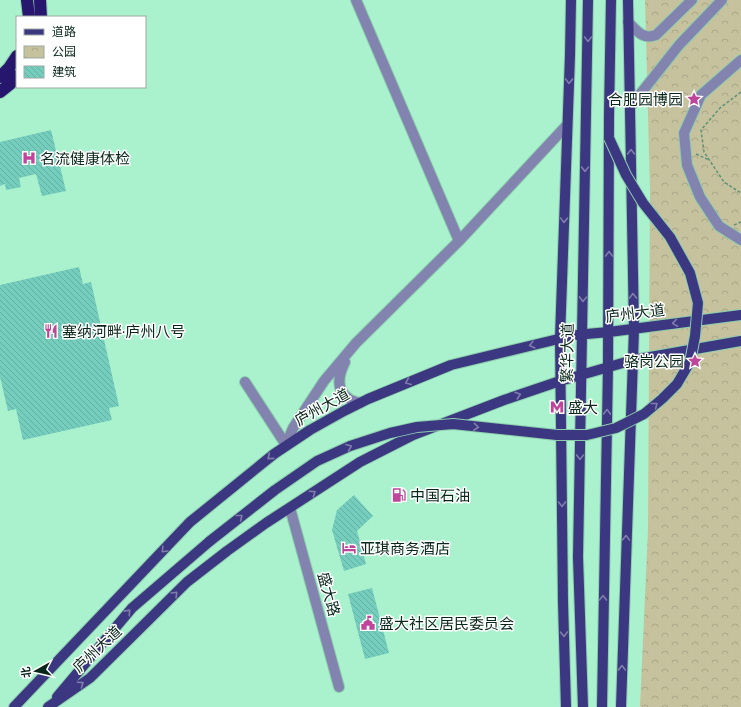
<svg xmlns="http://www.w3.org/2000/svg" width="741" height="707" viewBox="0 0 741 707" font-family="'Titillium Web','Noto Sans SC',sans-serif">
  <style>
    .park { fill: url(#park-crowns) }
    .building { fill: url(#building-back-hatch) }
    .lines { fill: none; stroke-linecap: round; stroke-linejoin: round }
    .minor-casing { stroke: #8ccdad; stroke-width: 12 }
    .major-casing { stroke: #8ccdad; stroke-width: 12 }
    .highway-casing { stroke: #8ccdad; stroke-width: 14 }
    .path { stroke: #5d9278; stroke-width: 1.5; stroke-dasharray: 3 2; stroke-linecap: butt }
    .minor { stroke: #8284af; stroke-width: 10 }
    .major { stroke: #3c3781; stroke-width: 10 }
    .highway { stroke: #27166e; stroke-width: 12 }
    .major-bridge-casing { stroke: #8ccdad; stroke-width: 12; stroke-linecap: butt }
    .major-bridge { stroke: #3c3781; stroke-width: 10 }
    .oneway { stroke: #807dad }
    .labels { text-anchor: middle; dominant-baseline: central; stroke-width: 3; stroke-linejoin: round; paint-order: stroke }
    .poi-label { font-size: 15px; fill: #09271a; stroke: #fff; text-anchor: start }
    .street-label { font-size: 15px; fill: #09271a; stroke: #fff }
  </style>
  <defs>
    <pattern id="park-crowns" width="20" height="18" patternUnits="userSpaceOnUse"><rect width="20" height="18" fill="#c6c29d"/><path d="M2 6a3 3 0 1 1 6 0M12 15a3 3 0 1 1 6 0" fill="none" stroke="#a9a787"/></pattern>
    <pattern id="building-back-hatch" width="6" height="6" patternUnits="userSpaceOnUse"><rect width="6" height="6" fill="#75cdbe"/><path d="M-1 5l2 2M0 0l6 6M5-1l2 2" fill="none" stroke="#64b0a3"/></pattern>
  </defs>
  <rect width="100%" height="100%" fill="#a9f2cd"/>
  <path class="park" d="M645 0H741V707H640L648 530 650 191Z"/>
  <path class="building" d="M51 130 66 191 42 196 36 174 19 178 21 187 6 190 5 184 0 186V142Z
    M79 267 83 284 91 282 119 406 109 408 112 420 23 440 16 409 8 411 0 377V285Z
    M354 495 373 516 357 531 366 564 344 571 332 530 337 510Z
    M372 588 389 653 365 659 348 594Z"/>
  <g class="lines">
    <defs>
      <path id="minor" d="M356 0 459 241
        M628 22C637 31 643 40 656 35L692 0
        M741 60 701 95 684 133 687 165 700 197 719 226 741 240
        M630 107 679 45 722 0
        M345 362C339 374 335 389 348 398 351 401 356 402 360 403
        M245 382 286 445
        M286 445 293 428 324 381 356 343 459 241 567 125
        M290 508 339 687"/>
      <path id="major" d="M57 697 132 608 210 541
        M14 707 190 522 274 454 310 430 344 411 368 399 451 365 575 335 609 332 741 315
        M48 707 90 678 187 582 227 551 266 523 360 462 413 435 504 400 560 381 633 360 741 341
        M566 707 563 602 560 338 570 55 571 0
        M583 707 578 557 588 0
        M602 707 608 367 609 115 611 0
        M621 707 634 329 628 0"/>
      <path id="highway" d="M27 0 29 17
        M40 0 41 17
        M0 77 9 68 17 56
        M0 92 10 84 17 76"/>
    </defs>
    <use href="#minor" class="minor-casing"/>
    <use href="#major" class="major-casing"/>
    <use href="#highway" class="highway-casing"/>
    <path class="path" d="M741 92 720 108 701 130 704 152 724 182 741 193
      M696 154 709 160
      M734 225 741 222"/>
    <use href="#minor" class="minor"/>
    <use href="#major" class="major"/>
    <use href="#highway" class="highway"/>
    <defs>
      <path id="major-bridge" d="M210 541 275 490 317 461 350 446 390 433 417 427 453 424 557 435H587L616 428 644 414 662 399 677 384 690 362 695 336 698 303 690 273 670 237 643 203 626 175 609 138"/>
    </defs>
    <use href="#major-bridge" class="major-bridge-casing"/>
    <use href="#major-bridge" class="major-bridge"/>
  </g>
  <defs><path id="oneway-chevron" d="M-2-3.5L2.5 0L-2 3.5" fill="none" stroke-width="1.6" stroke-linecap="round" stroke-linejoin="round"/></defs>
  <g class="oneway">
    <use href="#oneway-chevron" transform="translate(588 39) rotate(91)"/>
    <use href="#oneway-chevron" transform="translate(569 81) rotate(92)"/>
    <use href="#oneway-chevron" transform="translate(631 152) rotate(-91)"/>
    <use href="#oneway-chevron" transform="translate(585 169) rotate(91)"/>
    <use href="#oneway-chevron" transform="translate(564 220) rotate(92)"/>
    <use href="#oneway-chevron" transform="translate(609 254) rotate(-90)"/>
    <use href="#oneway-chevron" transform="translate(633 296) rotate(-91)"/>
    <use href="#oneway-chevron" transform="translate(583 299) rotate(91)"/>
    <use href="#oneway-chevron" transform="translate(675 323) rotate(172)"/>
    <use href="#oneway-chevron" transform="translate(532 345) rotate(166)"/>
    <use href="#oneway-chevron" transform="translate(408 382) rotate(157)"/>
    <use href="#oneway-chevron" transform="translate(518 395) rotate(-18)"/>
    <use href="#oneway-chevron" transform="translate(655 405) rotate(-38)"/>
    <use href="#oneway-chevron" transform="translate(607 412) rotate(-89)"/>
    <use href="#oneway-chevron" transform="translate(476 427) rotate(6)"/>
    <use href="#oneway-chevron" transform="translate(349 447) rotate(-22)"/>
    <use href="#oneway-chevron" transform="translate(270 457) rotate(140)"/>
    <use href="#oneway-chevron" transform="translate(580 457) rotate(91)"/>
    <use href="#oneway-chevron" transform="translate(313 493) rotate(-34)"/>
    <use href="#oneway-chevron" transform="translate(562 504) rotate(89)"/>
    <use href="#oneway-chevron" transform="translate(240 517) rotate(-39)"/>
    <use href="#oneway-chevron" transform="translate(626 538) rotate(-88)"/>
    <use href="#oneway-chevron" transform="translate(164 550) rotate(134)"/>
    <use href="#oneway-chevron" transform="translate(175 594) rotate(-45)"/>
    <use href="#oneway-chevron" transform="translate(603 598) rotate(-89)"/>
    <use href="#oneway-chevron" transform="translate(128 612) rotate(-48)"/>
    <use href="#oneway-chevron" transform="translate(564 634) rotate(88)"/>
    <use href="#oneway-chevron" transform="translate(622 668) rotate(-88)"/>
    <use href="#oneway-chevron" transform="translate(81 684) rotate(-34)"/>
  </g>
  <defs>
    <symbol id="sight-bare" viewBox="-9 -9 18 18"><path d="M0-6L1.8-2.2L6-1.7L2.9 1.2L3.7 5.4L0 3.3L-3.7 5.4L-2.9 1.2L-6-1.7L-1.8-2.2Z" fill="#be4599" stroke="#fff" stroke-width="2.5" paint-order="stroke"/></symbol>
    <symbol id="hospital-bare" viewBox="-9 -9 18 18"><path d="M-5-5h3v3.5h4V-5h3V5h-3V1.5h-4V5h-3Z" fill="#be4599" stroke="#fff" stroke-width="2.5" paint-order="stroke"/></symbol>
    <symbol id="restaurant-bare" viewBox="-9 -9 18 18"><path d="M-5-6h1v4h1v-4h1v4h1v-4h1v5L-1.5 .5V6h-2V.5L-5-1ZM5-6V6H3V1.5H1.5Q1.5-4 5-6Z" fill="#be4599" stroke="#fff" stroke-width="2.5" paint-order="stroke"/></symbol>
    <symbol id="metro-bare" viewBox="-9 -9 18 18"><path d="M-5.5 5V-5H-3L0 0L3-5H5.5V5H3V-.5L0 4L-3-.5V5Z" fill="#be4599" stroke="#fff" stroke-width="2.5" paint-order="stroke"/></symbol>
    <symbol id="fuel-bare" viewBox="-9 -9 18 18"><path d="M-5.5-6h7V0h2V4h1.3V-2.5L3-4.5l.8-.8L6-3V5H2.5V1h-1V6h-7ZM-4.2-4.7v3.2H.2V-4.7Z" fill="#be4599" stroke="#fff" stroke-width="2.5" paint-order="stroke"/></symbol>
    <symbol id="hotel-bare" viewBox="-9 -9 18 18"><path d="M-6-4.5h1.5V1H6V5H4.5V3h-9V5H-6ZM-4 0a1.8 1.8 0 1 1 3.6 0ZM.5 0V-2.5h3Q6-2.5 6 0Z" fill="#be4599" stroke="#fff" stroke-width="2.5" paint-order="stroke"/></symbol>
    <symbol id="civic-bare" viewBox="-9 -9 18 18"><path d="M-.6-6.5H3V-4.5H.6V-3L4-1V1h2V6H-6V1h2V-1L-.6-3ZM-1.2 2.5V6h2.4V2.5Z" fill="#be4599" stroke="#fff" stroke-width="2.5" paint-order="stroke"/></symbol>
  </defs>
  <g fill-rule="evenodd">
    <use href="#sight-bare" x="684" y="89" width="20" height="20"/>
    <use href="#hospital-bare" x="19" y="148" width="20" height="20"/>
    <use href="#restaurant-bare" x="41" y="321" width="20" height="20"/>
    <use href="#sight-bare" x="685" y="351" width="20" height="20"/>
    <use href="#metro-bare" x="547" y="397" width="20" height="20"/>
    <use href="#fuel-bare" x="389" y="485" width="20" height="20"/>
    <use href="#hotel-bare" x="339" y="538" width="20" height="20"/>
    <use href="#civic-bare" x="358" y="613" width="20" height="20"/>
  </g>
  <g class="labels">
    <g class="poi-label">
      <text x="683" y="99" text-anchor="end">合肥园博园</text>
      <text x="40" y="158">名流健康体检</text>
      <text x="62" y="331">塞纳河畔·庐州八号</text>
      <text x="684" y="361" text-anchor="end">骆岗公园</text>
      <text x="568" y="407">盛大</text>
      <text x="410" y="495">中国石油</text>
      <text x="360" y="548">亚琪商务酒店</text>
      <text x="379" y="623">盛大社区居民委员会</text>
    </g>
    <g class="street-label">
      <text transform="translate(635 313) rotate(-7)">庐州大道</text>
      <text transform="translate(567 353) rotate(-89)">繁华大道</text>
      <text transform="translate(322 407) rotate(-29)">庐州大道</text>
      <text transform="translate(329 594) rotate(75)">盛大路</text>
      <text transform="translate(97 649) rotate(-43)">庐州大道</text>
    </g>
  </g>
  <rect x="16" y="16" width="130" height="72" fill="#ffffff" stroke="#9da9a3"/>
  <rect x="24" y="29" width="20" height="6" fill="#3c3781" stroke="#9da9a3"/>
  <text x="52" y="36" font-size="12" fill="#09271a">道路</text>
  <rect x="24" y="46" width="20" height="12" fill="url(#park-crowns)" stroke="#9da9a3"/>
  <text x="52" y="56" font-size="12" fill="#09271a">公园</text>
  <rect x="24" y="66" width="20" height="12" fill="url(#building-back-hatch)" stroke="#9da9a3"/>
  <text x="52" y="76" font-size="12" fill="#09271a">建筑</text>
  <g transform="translate(36 671) rotate(262)" stroke="#ffffff" stroke-width="3" paint-order="stroke">
  <path d="M0-3L7 15L0 10L-7 15Z" fill="#09271a"/>
  <text y="-6" font-size="11" font-weight="bold" text-anchor="middle" fill="#09271a">北</text>
  </g>
</svg>
